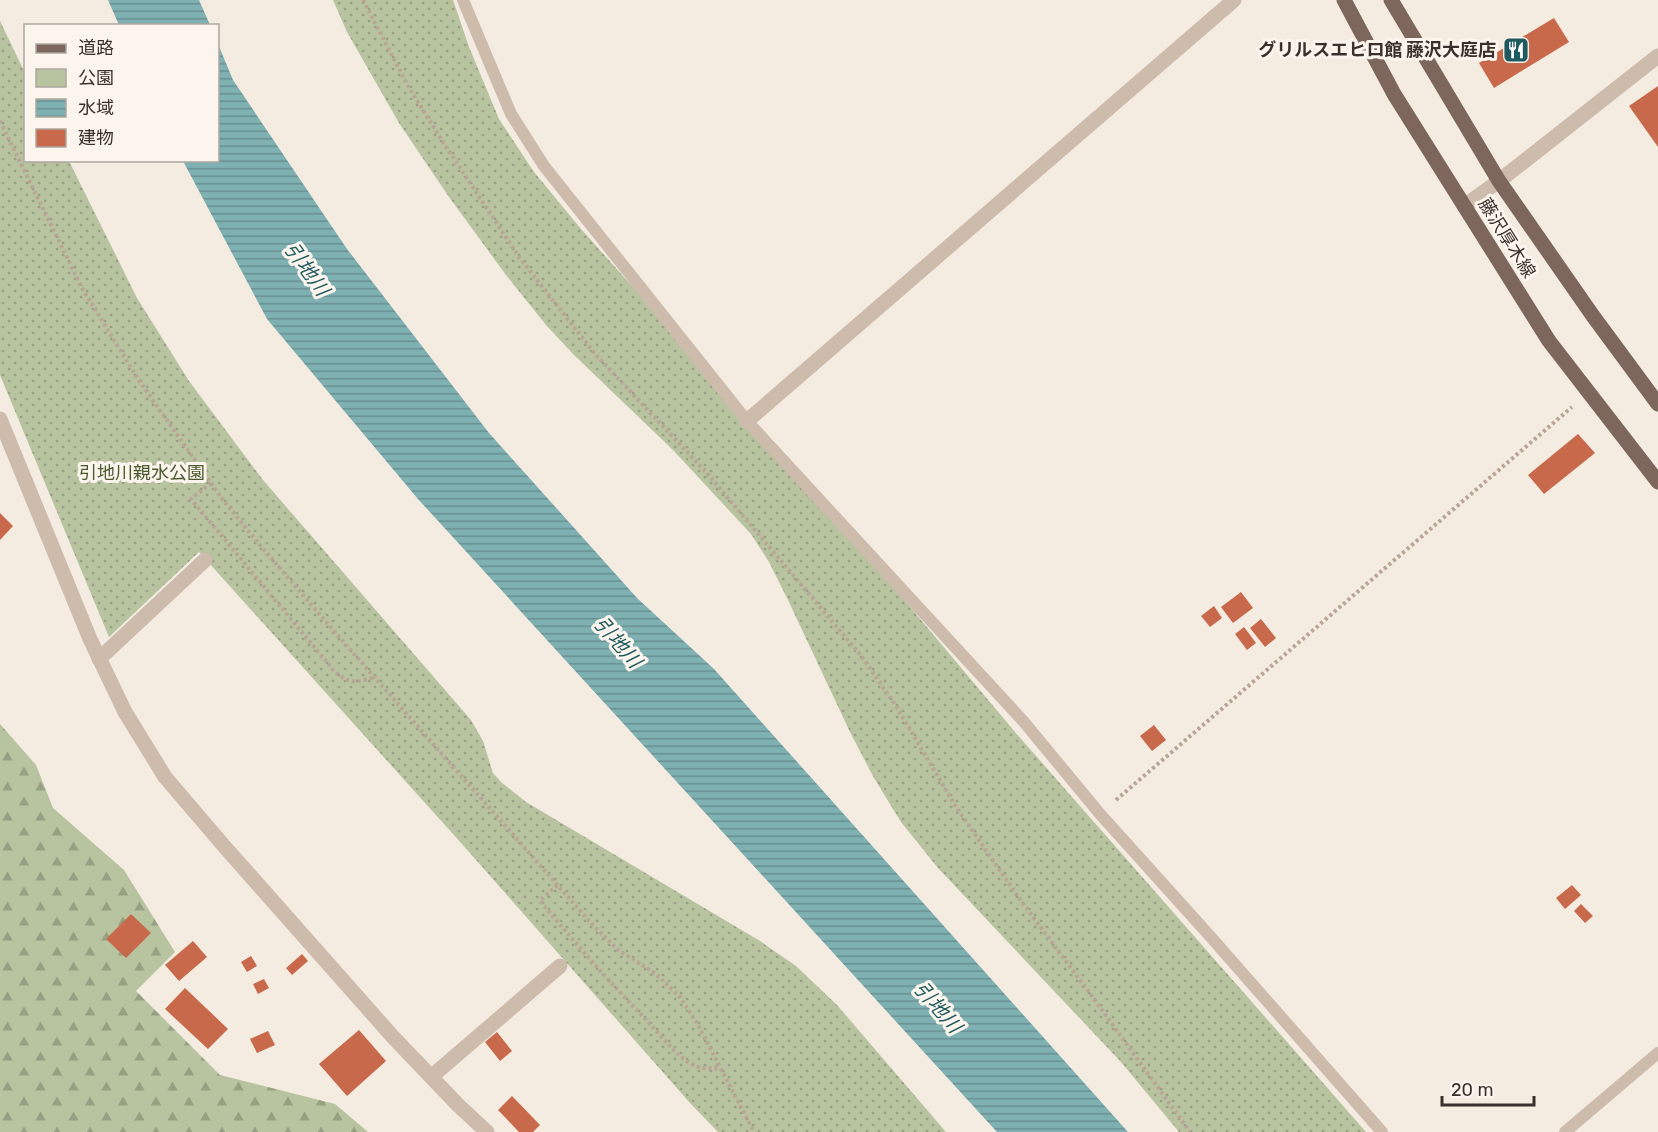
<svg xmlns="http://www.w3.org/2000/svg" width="1658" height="1132" viewBox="0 0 1658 1132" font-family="Rubik,'Noto Sans JP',sans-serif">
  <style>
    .green { fill: url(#green-dots) }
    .forest { fill: url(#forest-firs) }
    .water { fill: url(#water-rules) }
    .building { fill: #c8694b }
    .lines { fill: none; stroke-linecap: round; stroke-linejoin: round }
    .path { stroke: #b9a596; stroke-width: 4; stroke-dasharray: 3 3; stroke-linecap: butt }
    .service { stroke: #cdbbac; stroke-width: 12 }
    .minor { stroke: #cdbbac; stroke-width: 15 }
    .tertiary { stroke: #cdbbac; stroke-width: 15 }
    .primary { stroke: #7d675c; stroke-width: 15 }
    .labels { text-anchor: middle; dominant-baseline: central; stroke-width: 6; stroke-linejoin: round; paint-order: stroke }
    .poi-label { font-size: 18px; font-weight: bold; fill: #3b302b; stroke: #fbf5ee; text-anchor: end }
    .street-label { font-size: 18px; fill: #3b302b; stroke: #fbf5ee }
    .park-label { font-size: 18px; fill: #4a5a2e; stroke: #fbf5ee }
    .water-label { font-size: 20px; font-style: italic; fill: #1f5a5e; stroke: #fbf5ee }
  </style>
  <defs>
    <pattern id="green-dots" width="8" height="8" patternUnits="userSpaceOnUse" patternTransform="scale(1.5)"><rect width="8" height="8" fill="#b8c4a0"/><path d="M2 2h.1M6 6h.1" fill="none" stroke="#97a083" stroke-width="1.8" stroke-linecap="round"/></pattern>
    <pattern id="forest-firs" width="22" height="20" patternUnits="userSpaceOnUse" patternTransform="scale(1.5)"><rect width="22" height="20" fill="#b8c4a0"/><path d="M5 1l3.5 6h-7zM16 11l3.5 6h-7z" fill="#97a083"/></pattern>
    <pattern id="water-rules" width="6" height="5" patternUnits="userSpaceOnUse" patternTransform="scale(1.5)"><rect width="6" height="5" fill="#7fb0b2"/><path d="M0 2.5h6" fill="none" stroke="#699091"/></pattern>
  </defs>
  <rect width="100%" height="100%" fill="#f4ebe1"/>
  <path class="green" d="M333 0H453L469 47 499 119 534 172 581 229 709 372 832 514 1015 732 1366 1132H1179L1121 1062 938 868 901 822 874 778 850 732 788 600 769 562 751 534 673 450 574 355 546 325 506 275 449 197 399 123 347 32Z
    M0 21 25 73 26 160 69 161 137 298 189 381 263 480 471 720 483 741 493 773 501 782 526 802 760 941 796 966 837 1005 946 1132H718L690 1103 462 844 199 552 109 637 0 375Z"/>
  <path class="forest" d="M0 724 36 765 53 808 124 870 175 952 136 991 220 1075 335 1104 368 1132H0Z"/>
  <path class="water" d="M108 0H199L210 25H119Z
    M218 44 233 80 347 249 489 433 637 598 714 669 1128 1132H997L418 499 267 319 183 161 218 160Z"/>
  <path class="building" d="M1554 18 1569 42 1494 88 1479 63Z
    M1658 86V147L1629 106Z
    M1578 434 1595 453 1544 494 1528 475Z
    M0 513 13 526 0 540Z
    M1241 592 1253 608 1233 623 1221 607Z
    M1214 606 1222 618 1210 627 1201 616Z
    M1261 619 1276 638 1265 647 1250 628Z
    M1244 627 1256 643 1247 650 1235 634Z
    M1154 725 1166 740 1152 751 1140 736Z
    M1572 885 1581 895 1565 909 1556 898Z
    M1581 904 1593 916 1585 923 1574 911Z
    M131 914 151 933 126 958 106 939Z
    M193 941 207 957 179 981 165 965Z
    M302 954 308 961 292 975 286 968Z
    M251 956 257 966 247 972 241 962Z
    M264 979 269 988 258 994 253 984Z
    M185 988 228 1029 208 1049 165 1009Z
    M359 1030 386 1061 347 1096 319 1064Z
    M268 1031 275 1045 257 1053 250 1039Z
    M497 1032 512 1051 500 1061 485 1042Z
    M512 1096 540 1125 533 1132H519L498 1110Z"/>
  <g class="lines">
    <path class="path" d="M363 0 408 86 443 142 519 257 596 355 706 472 863 658 896 706 956 807 1019 898 1094 999 1190 1132
      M0 121 82 288 138 379 223 500 259 544 347 646 589 921 617 949 656 974 679 996 697 1023 754 1132
      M211 483 191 499 335 672C350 684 356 683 375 677
      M1116 800 1572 407
      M557 885 540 901C576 944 613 986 652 1026 663 1038 678 1058 692 1064 701 1069 709 1069 719 1068"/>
    <path class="service" d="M463 0 511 114 544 166 747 421 1024 722 1100 814 1209 935 1382 1132
      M1565 1132 1658 1053"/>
    <path class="minor" d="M0 419 90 639 125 712 165 777 224 846 393 1037 458 1105 487 1132
      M747 421 1234 0
      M99 659 205 560
      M431 1077 560 966"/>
    <path class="tertiary" d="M1464 206 1499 181 1658 56"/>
    <path class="primary" d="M1344 0 1394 94 1549 341 1658 482
      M1391 0 1499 181 1593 316 1658 404"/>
  </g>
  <defs>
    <symbol id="restaurant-square" viewBox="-11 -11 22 22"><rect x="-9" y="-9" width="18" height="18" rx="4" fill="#1f5a5e" stroke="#fbf5ee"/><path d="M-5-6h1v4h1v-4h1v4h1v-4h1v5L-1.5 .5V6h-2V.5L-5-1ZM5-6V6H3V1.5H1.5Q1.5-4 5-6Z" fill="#fff"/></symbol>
  </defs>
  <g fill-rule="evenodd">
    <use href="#restaurant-square" x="1501" y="35" width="30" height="30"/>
  </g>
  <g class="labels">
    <g class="poi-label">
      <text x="1496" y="50">グリルスエヒロ館 藤沢大庭店</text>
    </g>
    <g class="street-label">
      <text transform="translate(1507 238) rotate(58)">藤沢厚木線</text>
    </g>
    <g class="park-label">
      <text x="142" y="473">引地川親水公園</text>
    </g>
    <g class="water-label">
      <text transform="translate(307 269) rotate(54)">引地川</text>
      <text transform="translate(618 642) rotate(49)">引地川</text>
      <text transform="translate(938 1007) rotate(49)">引地川</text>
    </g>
  </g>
  <rect x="24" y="24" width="195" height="138" fill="#fbf5ee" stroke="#aea6a0" stroke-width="1.5"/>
  <rect x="36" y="44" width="30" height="9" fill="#7d675c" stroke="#aea6a0" stroke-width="1.5"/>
  <text x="78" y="54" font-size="18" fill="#3b302b">道路</text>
  <rect x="36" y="69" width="30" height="18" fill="#b8c4a0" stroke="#aea6a0" stroke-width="1.5"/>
  <text x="78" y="84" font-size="18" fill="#3b302b">公園</text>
  <rect x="36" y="99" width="30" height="18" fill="url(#water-rules)" stroke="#aea6a0" stroke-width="1.5"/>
  <text x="78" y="114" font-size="18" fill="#3b302b">水域</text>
  <rect x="36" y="129" width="30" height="18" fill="#c8694b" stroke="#aea6a0" stroke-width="1.5"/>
  <text x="78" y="144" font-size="18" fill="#3b302b">建物</text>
  <path d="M1442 1096v9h92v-9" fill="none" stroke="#3b302b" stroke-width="3"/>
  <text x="1451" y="1096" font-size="18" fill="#3b302b" stroke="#fbf5ee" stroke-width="4.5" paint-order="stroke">20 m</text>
</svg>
